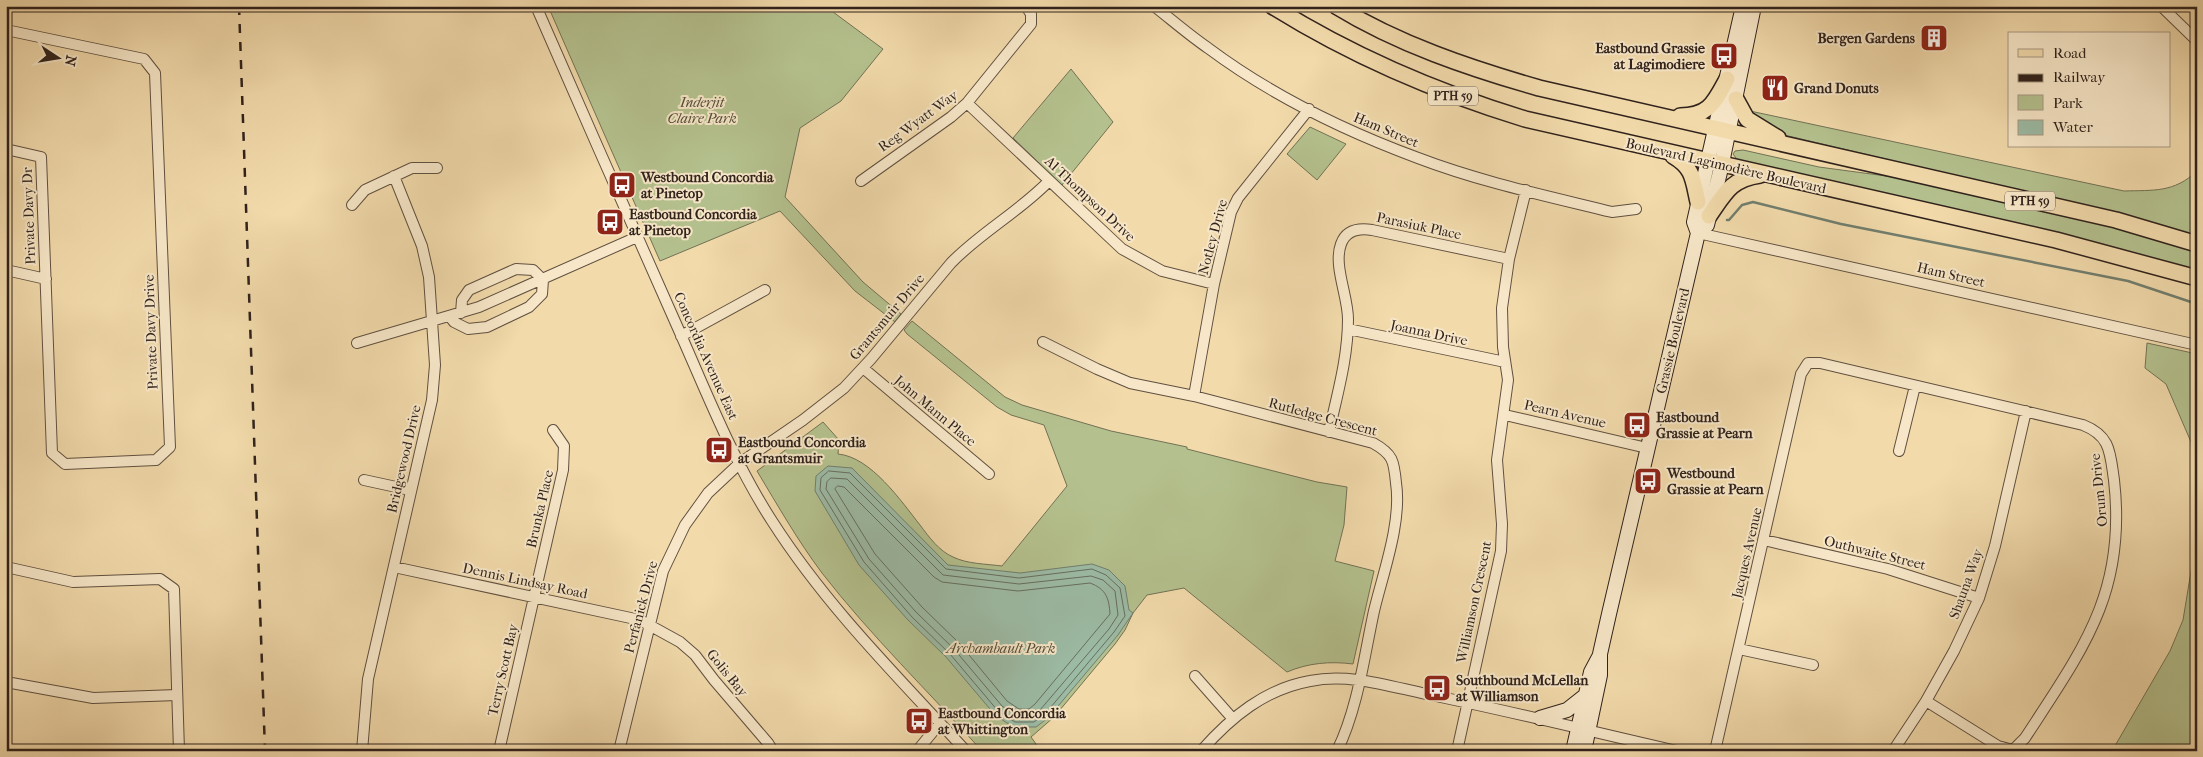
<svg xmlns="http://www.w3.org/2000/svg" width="2203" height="757" viewBox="0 0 2203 757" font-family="'IM FELL French Canon',serif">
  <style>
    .green { fill: #b4c18e; stroke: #727255 }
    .water { fill: #9cbba5; stroke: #717e6e }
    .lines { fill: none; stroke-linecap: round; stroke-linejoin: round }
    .shore { stroke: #666e60; stroke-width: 1 }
    .stream { stroke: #717e6e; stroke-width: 2.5 }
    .street-casing { stroke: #605040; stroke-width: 12 }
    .secondary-casing { stroke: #30221c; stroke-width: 16 }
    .primary-casing { stroke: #30221c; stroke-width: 18 }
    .street { stroke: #f7e7c8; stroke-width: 10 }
    .secondary { stroke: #f7e7c8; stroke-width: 14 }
    .primary { stroke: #f2daab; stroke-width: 15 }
    .rail { stroke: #30221c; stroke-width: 2.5; stroke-dasharray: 9 9; stroke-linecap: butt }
    .labels { text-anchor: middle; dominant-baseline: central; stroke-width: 4; stroke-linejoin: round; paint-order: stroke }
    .shield { fill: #f7e7c8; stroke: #6c5d50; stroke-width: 1 }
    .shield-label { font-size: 12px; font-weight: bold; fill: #30221c }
    .poi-label { font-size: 14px; font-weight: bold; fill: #30221c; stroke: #f7e7c8; text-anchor: start }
    .park-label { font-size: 14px; font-style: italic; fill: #514a38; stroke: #f7e7c8 }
    .street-label { font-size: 14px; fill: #30221c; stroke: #f7e7c8 }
  </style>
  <rect width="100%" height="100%" fill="#f2daab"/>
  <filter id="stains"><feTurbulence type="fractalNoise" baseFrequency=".004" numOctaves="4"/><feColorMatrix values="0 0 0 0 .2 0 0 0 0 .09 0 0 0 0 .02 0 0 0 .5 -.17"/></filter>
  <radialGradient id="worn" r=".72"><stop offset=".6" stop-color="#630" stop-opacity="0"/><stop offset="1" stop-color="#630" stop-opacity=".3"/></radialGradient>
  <path class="green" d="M548 6H680L696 10 698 6H825L883 49 841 101 800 128 785 197 863 282 901 314 895 322 855 291 780 211 660 261Z
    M1071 69 1113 122 1062 185 1013 138Z
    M1750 111 2124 191C2153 190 2174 193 2197 171V236L2151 222 1780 134 1765 127Z
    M1310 127 1346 144 1317 180 1287 154Z
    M1743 150 1819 167 1901 178 2132 231 2197 250V271L2152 258 2086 242 1739 162 1733 154 1735 151Z
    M912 321 1005 397 1022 405 1111 431 1187 447V449L1317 482 1347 487 1344 525 1335 561 1374 571 1353 664C1330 661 1308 663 1287 672L1184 588 1147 595 1133 613 1125 630 1115 644 1054 717 1031 737 1041 751H982C929 692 871 636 822 573 798 541 778 506 757 471L823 422 839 440 838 454C871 457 901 501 920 525 929 537 939 551 953 557 967 564 987 564 1002 566L1067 486 1044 425 1011 415 997 407 907 334 904 330Z
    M2147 343 2197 354V519L2191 442 2166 384 2145 368Z
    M2197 535V751H2112L2170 651 2183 620Z"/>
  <path class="water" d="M828 466 852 468 948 565 1020 573 1092 564 1109 570 1125 586 1129 610 1133 613 1118 635 1048 718 1036 727H1013L995 715 946 657 908 620 859 565 815 491 816 476Z"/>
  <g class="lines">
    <path class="shore" d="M829 471 850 473 946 569 1019 578 1092 569 1106 575 1120 588 1125 616 1114 632 1045 714 1034 722H1015L998 711 950 654 912 617 864 562 820 490 821 478Z
      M831 478 847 479 943 575 1019 584 1091 576 1103 580 1115 591 1118 615 1109 629 1040 710 1032 716H1017L1002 706 954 649 916 612 869 559 826 489 827 482Z
      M838 486 844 487 934 577 942 582 1018 591 1090 583C1106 589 1109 598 1110 614L1035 704 1029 709H1019L1007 701 960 644 922 607 875 554 835 489Z"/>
    <path class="stream" d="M1727 220H1729L1742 205 1753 202 1841 224 2128 281 2197 304"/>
    <defs>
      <path id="street" d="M536 6C583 113 629 219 677 326 706 391 733 461 772 521 827 607 898 677 966 751
        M1154 6C1172 20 1189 35 1208 48 1271 95 1345 131 1418 158 1481 182 1547 196 1612 212L1636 209
        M2161 6 2197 41
        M6 30 144 59 155 73 170 447 156 460 65 464 52 453 41 157 6 149
        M967 103 1122 249 1162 271 1214 284
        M861 181 951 117 967 103 1031 24V14L1026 6
        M352 205 365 190 412 168H437
        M1698 233 2197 345
        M6 270 46 279
        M450 317 454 322 468 329 487 327 529 307 542 294 543 280 533 270 516 269 469 290 462 300 461 313
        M1348 329 1505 362
        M681 336 765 290
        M1043 342 1097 369 1130 383 1194 396 1373 443C1393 454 1394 461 1396 483 1402 522 1383 573 1374 611 1364 657 1358 708 1337 751
        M357 343 479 307 637 237
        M863 368 989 474
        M1194 396 1214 284 1231 212 1238 198 1309 109
        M1505 415 1647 448
        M1329 432C1337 395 1348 358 1348 319 1348 296 1333 265 1341 244 1346 230 1359 228 1372 230L1509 259
        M1899 451 1915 386
        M364 480 410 490
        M1764 540 1888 569 1979 598
        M6 567 73 582 160 579 174 589 179 751
        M394 567 640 620 680 642 695 655 714 680 768 743 773 751
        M1739 649 1813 665
        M1195 676 1233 719
        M6 682 93 698 177 695
        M362 751 368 679 432 400 435 365 429 277 422 246 394 176
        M499 751 563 470 564 446 553 430
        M619 751 663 571 685 525 708 493 740 463 803 420 844 388 871 359 951 263C981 232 1019 212 1049 181
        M917 751 940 723
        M1201 751C1231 717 1265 689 1310 681 1349 673 1388 686 1426 694 1510 711 1593 732 1677 751
        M1457 751 1501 551 1502 524 1497 460 1508 380 1503 347 1502 308 1509 259 1526 190
        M1715 751 1801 374 1808 363H1820L2083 425C2111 436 2110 453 2114 480 2127 592 2083 649 2025 738L2013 750 1998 746 1926 701
        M1893 751 1926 701 1954 651 1979 598 1995 546 2026 411"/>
      <path id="secondary" d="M1698 233 1694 222 1743 6
        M1540 718 1567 710 1586 695
        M1573 751 1591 672 1599 657
        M1584 751 1600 675V654L1609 614 1698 233 1707 225 1721 168 1754 6"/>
      <path id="primary" d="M1272 6C1352 56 1436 92 1525 119L2056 240 2197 278
        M1336 6C1398 44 1469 68 1539 88L2116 220 2197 244
        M1736 99 1747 119 1778 138
        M1680 116C1709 116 1714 103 1727 79
        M1673 156C1694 168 1693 181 1698 202
        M1709 216C1725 193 1731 179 1760 175"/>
    </defs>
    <use href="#street" class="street-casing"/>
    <use href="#secondary" class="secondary-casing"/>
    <use href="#primary" class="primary-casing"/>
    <use href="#street" class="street"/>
    <use href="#secondary" class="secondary"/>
    <use href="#primary" class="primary"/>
    <path class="rail" d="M239 6 265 751"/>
  </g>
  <defs>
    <symbol id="building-square" viewBox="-11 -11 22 22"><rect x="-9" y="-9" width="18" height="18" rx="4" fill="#8f2418" stroke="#f7e7c8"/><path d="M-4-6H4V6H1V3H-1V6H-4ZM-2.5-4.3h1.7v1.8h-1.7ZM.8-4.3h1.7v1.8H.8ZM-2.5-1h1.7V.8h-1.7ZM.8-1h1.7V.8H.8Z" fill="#fff"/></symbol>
    <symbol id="bus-square" viewBox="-11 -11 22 22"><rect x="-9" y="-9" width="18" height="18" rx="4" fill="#8f2418" stroke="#f7e7c8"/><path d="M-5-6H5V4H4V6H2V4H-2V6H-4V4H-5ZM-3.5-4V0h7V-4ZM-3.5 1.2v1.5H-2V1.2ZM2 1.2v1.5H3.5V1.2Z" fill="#fff"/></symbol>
    <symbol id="restaurant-square" viewBox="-11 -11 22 22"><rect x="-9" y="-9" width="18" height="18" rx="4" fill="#8f2418" stroke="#f7e7c8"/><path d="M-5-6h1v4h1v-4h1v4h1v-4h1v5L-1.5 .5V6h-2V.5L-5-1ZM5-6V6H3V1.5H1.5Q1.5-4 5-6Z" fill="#fff"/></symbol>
  </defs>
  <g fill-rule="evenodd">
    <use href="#building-square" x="1918" y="22" width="32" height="32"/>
    <use href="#bus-square" x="1708" y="40" width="32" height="32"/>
    <use href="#restaurant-square" x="1759" y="72" width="32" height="32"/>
    <use href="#bus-square" x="606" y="169" width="32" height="32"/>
    <use href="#bus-square" x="594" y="206" width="32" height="32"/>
    <use href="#bus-square" x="1621" y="409" width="32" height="32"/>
    <use href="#bus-square" x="703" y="434" width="32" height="32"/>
    <use href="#bus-square" x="1632" y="465" width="32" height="32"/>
    <use href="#bus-square" x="1421" y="672" width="32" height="32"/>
    <use href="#bus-square" x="903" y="705" width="32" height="32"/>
  </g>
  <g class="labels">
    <g class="shield">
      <rect x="1428" y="86.5" width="50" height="19" rx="4"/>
      <rect x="2005" y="191.5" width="50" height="19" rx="4"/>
    </g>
    <g class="shield-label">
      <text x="1453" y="96">PTH 59</text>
      <text x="2030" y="201">PTH 59</text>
    </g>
    <g class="poi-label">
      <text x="1915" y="38" text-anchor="end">Bergen Gardens</text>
      <text x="1705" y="48" text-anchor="end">Eastbound Grassie<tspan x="1705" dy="16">at Lagimodiere</tspan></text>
      <text x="1794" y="88">Grand Donuts</text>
      <text x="641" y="177">Westbound Concordia<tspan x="641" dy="16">at Pinetop</tspan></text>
      <text x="629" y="214">Eastbound Concordia<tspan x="629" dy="16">at Pinetop</tspan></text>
      <text x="1656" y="417">Eastbound<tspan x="1656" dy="16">Grassie at Pearn</tspan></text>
      <text x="738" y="442">Eastbound Concordia<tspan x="738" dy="16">at Grantsmuir</tspan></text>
      <text x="1667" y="473">Westbound<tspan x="1667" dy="16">Grassie at Pearn</tspan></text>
      <text x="1456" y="680">Southbound McLellan<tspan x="1456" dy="16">at Williamson</tspan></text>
      <text x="938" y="713">Eastbound Concordia<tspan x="938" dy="16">at Whittington</tspan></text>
    </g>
    <g class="park-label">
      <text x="702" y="102">Inderjit<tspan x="702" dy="16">Claire Park</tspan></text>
      <text x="1001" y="648">Archambault Park</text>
    </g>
    <g class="street-label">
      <text transform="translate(918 121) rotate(-36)">Reg Wyatt Way</text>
      <text transform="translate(1386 130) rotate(23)">Ham Street</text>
      <text transform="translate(1726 166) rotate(13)">Boulevard Lagimodière Boulevard</text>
      <text transform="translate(1090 199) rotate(43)">Al Thompson Drive</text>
      <text transform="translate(29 216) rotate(-92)">Private Davy Dr</text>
      <text transform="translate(1419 226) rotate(12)">Parasiuk Place</text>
      <text transform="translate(1213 237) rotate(-75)">Notley Drive</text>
      <text transform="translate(1951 275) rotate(13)">Ham Street</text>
      <text transform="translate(887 317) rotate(-50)">Grantsmuir Drive</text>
      <text transform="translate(151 332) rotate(-92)">Private Davy Drive</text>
      <text transform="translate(1429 333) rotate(12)">Joanna Drive</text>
      <text transform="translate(1673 341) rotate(-77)">Grassie Boulevard</text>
      <text transform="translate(706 356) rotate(66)">Concordia Avenue East</text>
      <text transform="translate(935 411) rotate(40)">John Mann Place</text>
      <text transform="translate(1565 414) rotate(13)">Pearn Avenue</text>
      <text transform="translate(1323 417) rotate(15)">Rutledge Crescent</text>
      <text transform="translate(404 459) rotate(-77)">Bridgewood Drive</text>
      <text transform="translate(2099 490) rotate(-96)">Orum Drive</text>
      <text transform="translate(540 509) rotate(-77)">Brunka Place</text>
      <text transform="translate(1747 553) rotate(-77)">Jacques Avenue</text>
      <text transform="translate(1875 553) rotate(14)">Outhwaite Street</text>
      <text transform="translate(525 581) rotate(12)">Dennis Lindsay Road</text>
      <text transform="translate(1966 584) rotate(-70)">Shauna Way</text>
      <text transform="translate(1474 602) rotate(-78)">Williamson Crescent</text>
      <text transform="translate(641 607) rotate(-75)">Perfanick Drive</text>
      <text transform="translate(503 670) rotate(-77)">Terry Scott Bay</text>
      <text transform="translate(727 673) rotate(51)">Golis Bay</text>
    </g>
  </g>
  <rect width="2203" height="757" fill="none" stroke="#f2daab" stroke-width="25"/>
  <rect x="8" y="8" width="2188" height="742" fill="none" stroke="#30221c" stroke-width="2.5"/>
  <rect x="12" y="12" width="2178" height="732" fill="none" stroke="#30221c"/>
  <rect x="2008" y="32" width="162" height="115" fill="#f7e7c8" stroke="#a79883"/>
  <rect x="2018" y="49" width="25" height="8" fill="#f2daab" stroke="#a79883"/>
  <text x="2053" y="58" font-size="15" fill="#30221c">Road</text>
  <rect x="2018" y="74" width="25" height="8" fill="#30221c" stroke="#a79883"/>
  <text x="2053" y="82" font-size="15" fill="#30221c">Railway</text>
  <rect x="2018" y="95" width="25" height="15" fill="#b4c18e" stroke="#a79883"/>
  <text x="2053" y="108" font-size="15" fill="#30221c">Park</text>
  <rect x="2018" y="120" width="25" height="15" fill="#9cbba5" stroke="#a79883"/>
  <text x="2053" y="132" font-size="15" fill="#30221c">Water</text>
  <g transform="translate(58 58) rotate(102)" stroke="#f7e7c8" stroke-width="4" paint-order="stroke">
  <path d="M0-4L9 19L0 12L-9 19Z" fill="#30221c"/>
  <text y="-8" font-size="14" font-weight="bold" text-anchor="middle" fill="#30221c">N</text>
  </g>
  <rect width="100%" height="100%" filter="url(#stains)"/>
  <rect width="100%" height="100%" fill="url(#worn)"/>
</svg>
